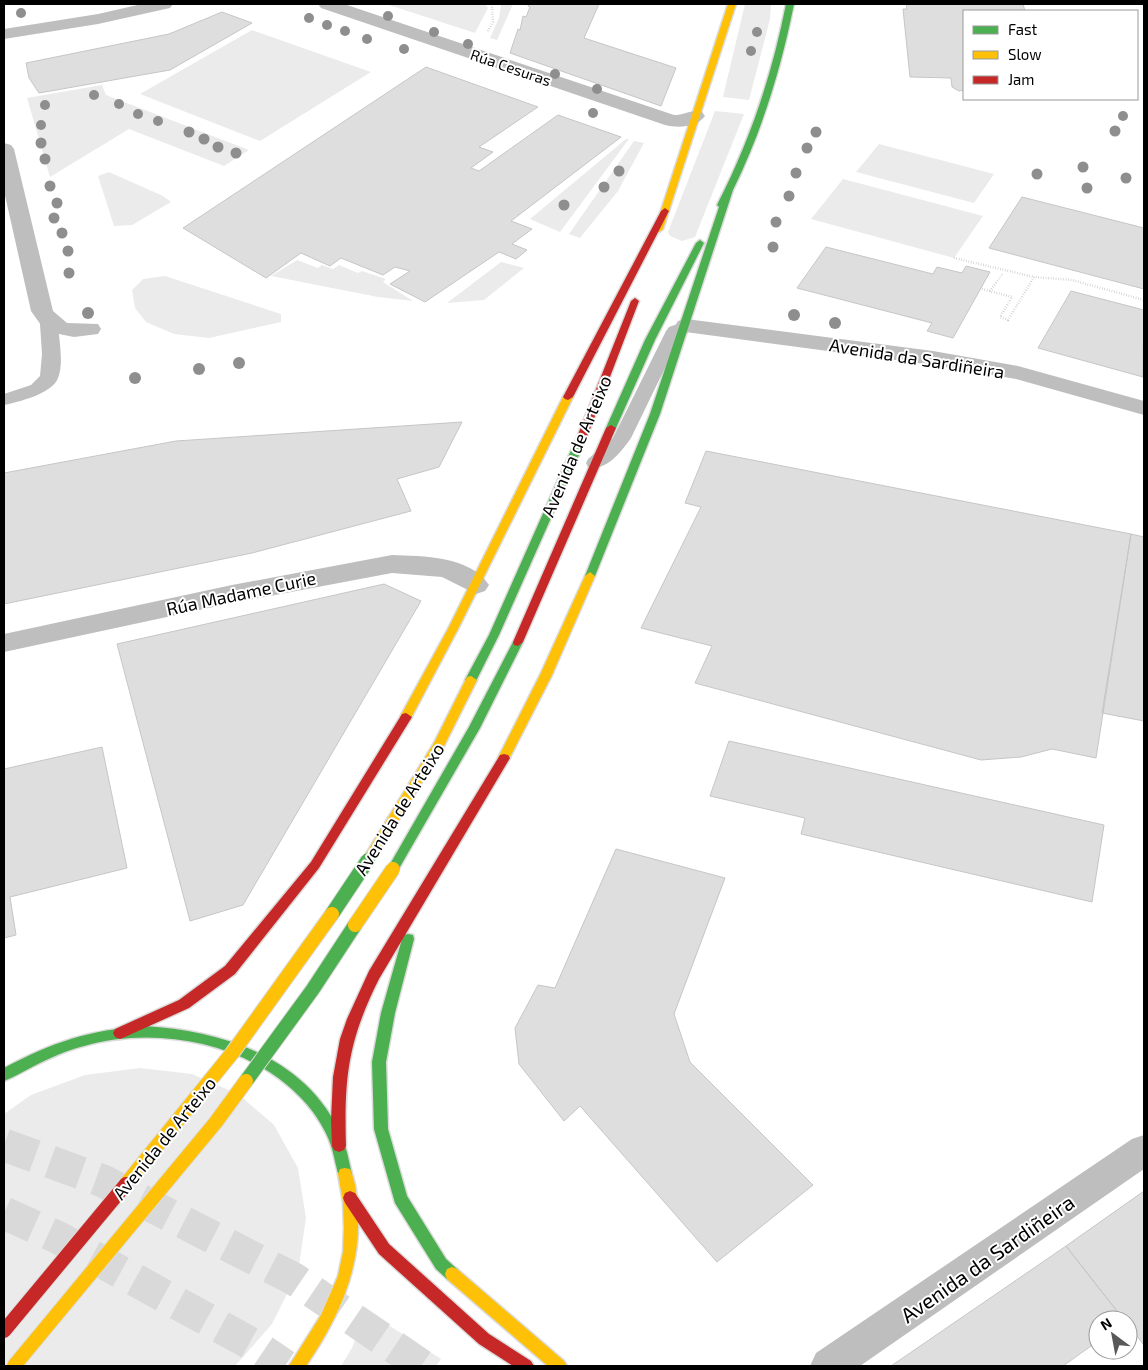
<svg xmlns="http://www.w3.org/2000/svg" width="1148" height="1370" viewBox="0 0 1148 1370" font-family="'Exo 2',sans-serif">
  <style>
    .green { fill: #ebebeb }
    .building { fill: #dedede; stroke: #c6c6c6 }
    .lines { fill: none; stroke-linecap: round; stroke-linejoin: round }
    .secondary-tunnel { stroke: #d9d9d9; stroke-width: 33; stroke-dasharray: 33 16; stroke-linecap: butt }
    .fast-casing { stroke: #dbdbdb; stroke-width: 3 }
    .slow-casing { stroke: #dbdbdb; stroke-width: 3 }
    .jam-casing { stroke: #dbdbdb; stroke-width: 3 }
    .path { stroke: #b9b9b9; stroke-width: 2.5; stroke-dasharray: 0.5 2; stroke-linecap: butt }
    .lane { fill: #bebebe; fill-rule: evenodd }
    .street { fill: #bebebe; fill-rule: evenodd }
    .fast { fill: #4caf50; fill-rule: evenodd }
    .slow { fill: #ffc107; fill-rule: evenodd }
    .jam { fill: #c62828; fill-rule: evenodd }
    .fast-bridge-casing { stroke: #dbdbdb; stroke-width: 16; stroke-linecap: butt }
    .slow-bridge-casing { stroke: #dbdbdb; stroke-width: 16; stroke-linecap: butt }
    .jam-bridge-casing { stroke: #dbdbdb; stroke-width: 16; stroke-linecap: butt }
    .fast-bridge { stroke: #4caf50; stroke-width: 14 }
    .slow-bridge { stroke: #ffc107; stroke-width: 14 }
    .jam-bridge { stroke: #c62828; stroke-width: 14 }
    .tree { fill: #8e8e8e }
    .labels { text-anchor: middle; dominant-baseline: central; stroke-width: 4; stroke-linejoin: round; paint-order: stroke }
    .far-street-label { font-size: 15px; fill: #000; stroke: #fff }
    .street-label { font-size: 18px; fill: #000; stroke: #fff }
    .near-street-label { font-size: 21px; fill: #000; stroke: #fff }
  </style>
  <rect width="100%" height="100%" fill="#fff"/>
  <path class="green" d="M386 4H485L488 8 475 33Z
    M501 4H513L497 40 490 38 499 18Z
    M745 4H771L770 19 749 100 723 97Z
    M252 30 371 72 260 141 140 94Z
    M102 85 106 95 249 150 224 166 129 129 50 177 27 98Z
    M715 111 744 114 695 237 682 241 670 236 668 232Z
    M626 139H629L560 232 530 219Z
    M634 141 644 143 618 191 580 238 569 234Z
    M879 144 994 174 974 203 856 172Z
    M109 172 163 196 171 202 132 225 114 226 98 176Z
    M843 179 983 216 954 258 811 219Z
    M297 260 318 268 322 265 333 269 339 265 358 273 362 271 386 279 383 282 413 301 378 297 271 276Z
    M501 262 524 268 484 300 447 303Z
    M165 276 281 314V322L209 338 174 334 146 322 135 308 132 290 143 279Z
    M140 1068 192 1074 238 1094 274 1125 298 1168 306 1218 298 1272 272 1324 235 1366H4V1114L31 1095 85 1075Z
    M367 1311 441 1359 436 1366H341L352 1348Z"/>
  <path class="building" d="M529 4H599L584 38 676 68 661 106 510 53 518 29 520 30 523 16 526 17 530 7 528 6Z
    M906 4H1023L1025 11H964V90L959 91 952 87 951 78 910 77 903 9H907Z
    M222 12 252 23 170 70 39 93 29 78 26 63 169 34Z
    M426 67 538 107 479 147 493 152 471 168 479 171 558 115 621 137 511 221 532 229 512 244 527 250 516 259 499 252 425 302 390 284 410 271 395 267 383 275 341 258 330 266 301 253 266 278 183 228Z
    M1022 197 1144 228V289L989 248Z
    M826 247 933 274 937 267 962 273 966 266 990 272 953 338 927 331 932 323 797 288Z
    M1071 291 1144 310 1143 377 1038 348Z
    M462 422 439 467 397 479 411 511 252 553 4 604V473L176 441Z
    M706 451 1131 534 1096 758 1052 749 1021 757 981 760 695 683 712 646 641 628 701 507 685 503Z
    M1131 534 1144 537V721L1102 713Z
    M384 584 421 601 243 905 190 921 117 644Z
    M729 741 1104 825 1092 902 801 834 805 818 710 796Z
    M102 747 127 868 10 897 16 935 4 938V769Z
    M616 849 725 878 674 1014 690 1062 813 1185 717 1262 580 1106 564 1121 519 1064 515 1028 538 985 555 988Z
    M1144 1191V1345L1128 1325V1320H1124L1066 1246Z
    M1066 1246 1124 1320H1098V1341L1063 1366H891Z"/>
  <g class="lines">
    <path class="secondary-tunnel" d="M4 1145 103 1181 294 1279 422 1366
      M4 1213 57 1237 257 1347 285 1366"/>
    <defs>
      <path id="fast" d="M786 4H794C781 69 762 131 733 190L660 414 595 576 590 580 586 579 585 576 650 414 719 207 717 205C750 141 772 75 786 4Z
        M700 240 704 243 655 340 616 428 614 430H608L606 428 645 340 696 243Z
        M582 434 587 437 499 635 475 683H467L465 680 489 635 577 437Z
        M518 638 523 642 480 728 397 872 393 874 389 872 387 869 389 866 469 727 513 642Z
        M408 934 413 935 414 939 395 1013 386 1062 388 1129 407 1196 446 1259 457 1269 459 1274 457 1279 452 1281 447 1279 436 1269 395 1203 374 1129 372 1062 381 1013 402 939 403 935Z
        M145 1026C224 1031 308 1058 342 1137 347 1149 349 1162 352 1174L350 1179 345 1180 340 1179C336 1169 335 1159 332 1149 329 1137 321 1123 313 1112 262 1045 162 1024 84 1046 67 1050 50 1058 34 1066 24 1071 14 1077 4 1081V1068C53 1042 89 1030 145 1026Z"/>
      <path id="slow" d="M728 4H736L663 229 659 232 656 231 655 229Z
        M568 394 573 397 459 627 410 720H402L400 717 449 627 563 397Z
        M590 572 595 576 552 675 508 761H500L498 758 540 675 585 576Z
        M471 676 477 680 443 748 372 863 368 865 364 863 362 860 364 857 434 743 467 677Z
        M345 1168 350 1169C356 1182 357 1198 358 1211 361 1270 338 1319 306 1366H289L321 1315 338 1276 343 1252 344 1228 343 1202 338 1174 340 1169Z
        M452 1267 457 1269 564 1361 567 1366H548L447 1279 445 1274 447 1269Z"/>
      <path id="jam" d="M665 208 669 211 573 397 568 400 565 399 563 397 661 211Z
        M635 298 639 301 587 437 582 440 579 439 577 437 631 301Z
        M611 425 616 428 523 642 518 646 514 645 513 642 606 428Z
        M406 713 412 717 319 868 235 974 189 1008 125 1037 120 1039 115 1037 113 1033 115 1029 179 1000 225 966 311 862 402 714Z
        M504 754 508 755 510 758 379 979C348 1041 344 1077 346 1146L344 1150 339 1152 334 1150 332 1146 331 1120 333 1077 340 1039 347 1019 369 971 500 755Z
        M350 1191 355 1193 389 1244 489 1334 531 1361 534 1366H513L479 1344 379 1254 345 1203 343 1198 345 1193Z"/>
    </defs>
    <use href="#fast" class="fast-casing"/>
    <use href="#slow" class="slow-casing"/>
    <use href="#jam" class="jam-casing"/>
    <path class="path" d="M488 31 493 22 492 4
      M954 258 1034 277
      M982 289 1012 297 1000 317 1008 320 1034 277 1072 280 1144 300
      M990 291 1003 273"/>
    <path class="lane" d="M49 319 55 320 58 324C59 340 64 363 58 378 52 394 18 402 4 405V394L31 385 40 376 42 354 40 324 43 320Z
      M686 321 692 322 695 326 679 339 631 438C622 451 606 472 588 467L586 463 588 459 613 438 666 331 669 327Z"/>
    <path class="street" d="M142 4H173L170 8 98 24 4 39V29L98 14Z
      M318 4H344L674 115C684 115 691 109 702 112L705 116C696 128 678 128 665 125L321 8Z
      M4 143 11 145 14 149 53 311 67 323 98 324 101 329 98 334 74 337 54 333 43 328 31 311 4 191Z
      M686 319 933 351 1018 366 1144 401V415L1016 379 933 365 678 331 675 326 678 321Z
      M392 555C422 556 471 556 489 585L485 591 476 594 442 577 392 573 232 603 4 652V634L232 585Z
      M1144 1135V1169L860 1366H810L816 1353 1132 1139Z"/>
    <use href="#fast" class="fast"/>
    <use href="#slow" class="slow"/>
    <use href="#jam" class="jam"/>
    <defs>
      <path id="fast-bridge" d="M332 914 368 860
        M246 1081 313 989 355 925"/>
      <path id="slow-bridge" d="M355 925 393 869
        M126 1184 233 1052 332 914
        M14 1366 216 1122 246 1081"/>
      <path id="jam-bridge" d="M4 1331 126 1184"/>
    </defs>
    <use href="#fast-bridge" class="fast-bridge-casing"/>
    <use href="#slow-bridge" class="slow-bridge-casing"/>
    <use href="#jam-bridge" class="jam-bridge-casing"/>
    <use href="#fast-bridge" class="fast-bridge"/>
    <use href="#slow-bridge" class="slow-bridge"/>
    <use href="#jam-bridge" class="jam-bridge"/>
  </g>
  <g class="tree">
    <circle cx="21" cy="13" r="5"/>
    <circle cx="388" cy="16" r="5"/>
    <circle cx="309" cy="18" r="5"/>
    <circle cx="327" cy="25" r="5"/>
    <circle cx="345" cy="31" r="5"/>
    <circle cx="434" cy="32" r="5"/>
    <circle cx="757" cy="32" r="5"/>
    <circle cx="367" cy="39" r="5"/>
    <circle cx="468" cy="44" r="5"/>
    <circle cx="404" cy="49" r="5"/>
    <circle cx="751" cy="51" r="5"/>
    <circle cx="555" cy="74" r="5"/>
    <circle cx="597" cy="89" r="5"/>
    <circle cx="94" cy="95" r="5"/>
    <circle cx="119" cy="104" r="5"/>
    <circle cx="45" cy="105" r="5"/>
    <circle cx="593" cy="113" r="5"/>
    <circle cx="138" cy="114" r="5"/>
    <circle cx="1123" cy="116" r="5"/>
    <circle cx="158" cy="121" r="5"/>
    <circle cx="41" cy="125" r="5"/>
    <circle cx="1115" cy="131" r="5.5"/>
    <circle cx="189" cy="132" r="5.5"/>
    <circle cx="816" cy="132" r="5.5"/>
    <circle cx="204" cy="139" r="5.5"/>
    <circle cx="41" cy="143" r="5.5"/>
    <circle cx="218" cy="147" r="5.5"/>
    <circle cx="807" cy="148" r="5.5"/>
    <circle cx="236" cy="153" r="5.5"/>
    <circle cx="45" cy="159" r="5.5"/>
    <circle cx="1083" cy="167" r="5.5"/>
    <circle cx="619" cy="171" r="5.5"/>
    <circle cx="796" cy="173" r="5.5"/>
    <circle cx="1037" cy="174" r="5.5"/>
    <circle cx="1126" cy="178" r="5.5"/>
    <circle cx="50" cy="186" r="5.5"/>
    <circle cx="604" cy="187" r="5.5"/>
    <circle cx="1087" cy="188" r="5.5"/>
    <circle cx="789" cy="196" r="5.5"/>
    <circle cx="57" cy="203" r="5.5"/>
    <circle cx="564" cy="205" r="5.5"/>
    <circle cx="54" cy="218" r="5.5"/>
    <circle cx="776" cy="222" r="5.5"/>
    <circle cx="62" cy="233" r="5.5"/>
    <circle cx="773" cy="247" r="5.5"/>
    <circle cx="68" cy="251" r="5.5"/>
    <circle cx="69" cy="273" r="5.5"/>
    <circle cx="88" cy="313" r="6"/>
    <circle cx="794" cy="315" r="6"/>
    <circle cx="835" cy="323" r="6"/>
    <circle cx="239" cy="363" r="6"/>
    <circle cx="199" cy="369" r="6"/>
    <circle cx="135" cy="378" r="6"/>
  </g>
  <g class="labels">
    <g class="far-street-label">
      <text transform="translate(511 67) rotate(19)">Rúa Cesuras</text>
    </g>
    <g class="street-label">
      <text transform="translate(917 358) rotate(9)">Avenida da Sardiñeira</text>
      <text transform="translate(576 446) rotate(-67)">Avenida de Arteixo</text>
      <text transform="translate(241 593) rotate(-12)">Rúa Madame Curie</text>
      <text transform="translate(399 809) rotate(-58)">Avenida de Arteixo</text>
      <text transform="translate(164 1138) rotate(-51)">Avenida de Arteixo</text>
    </g>
    <g class="near-street-label">
      <text transform="translate(987 1258) rotate(-35)">Avenida da Sardiñeira</text>
    </g>
  </g>
  <rect width="1148" height="1370" fill="none" stroke="#000000" stroke-width="10"/>
  <rect x="963" y="10" width="175" height="90" fill="#ffffff" stroke="#999999"/>
  <rect x="973" y="26" width="25" height="8" fill="#4caf50" stroke="#999999"/>
  <text x="1008" y="35" font-size="15" fill="#000000">Fast</text>
  <rect x="973" y="51" width="25" height="8" fill="#ffc107" stroke="#999999"/>
  <text x="1008" y="60" font-size="15" fill="#000000">Slow</text>
  <rect x="973" y="76" width="25" height="8" fill="#c62828" stroke="#999999"/>
  <text x="1008" y="85" font-size="15" fill="#000000">Jam</text>
  <g transform="translate(1113 1335) rotate(328)"><circle r="24" fill="#ffffff" stroke="#999999"/>
  <path d="M0-4L9 19L0 12L-9 19Z" fill="#595959"/>
  <text y="-8" font-size="14" font-weight="bold" text-anchor="middle" fill="#000000">N</text>
  </g>
</svg>
